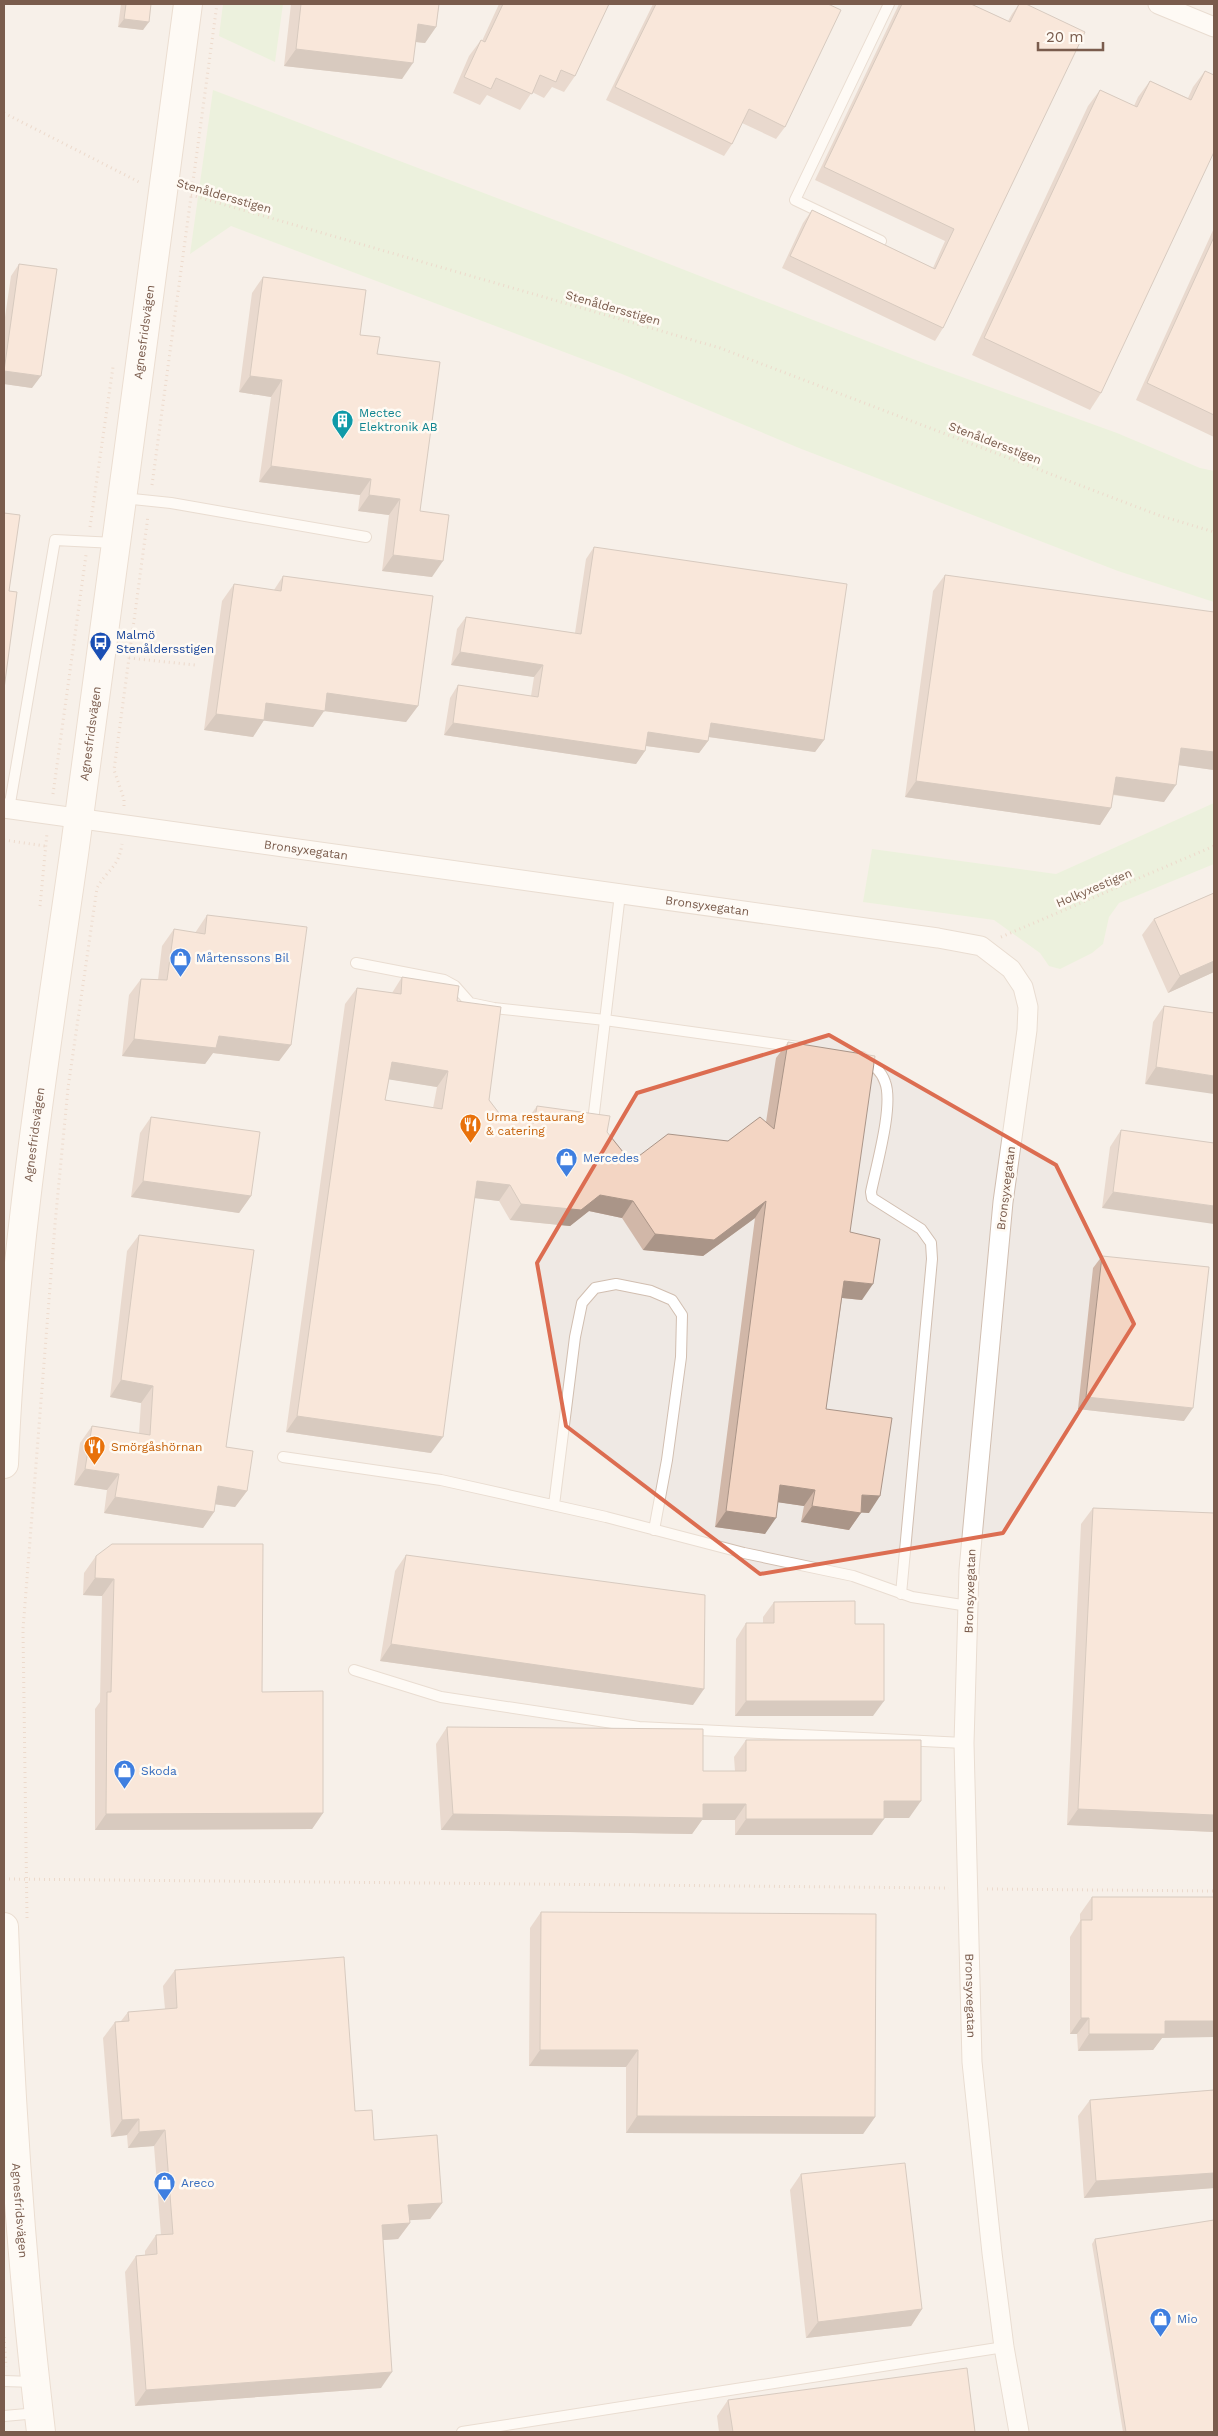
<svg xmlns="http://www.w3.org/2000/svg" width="1218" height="2436" viewBox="0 0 1218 2436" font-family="'Work Sans',sans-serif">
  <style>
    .industrial { fill: #efe9e4 }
    .green { fill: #d8ecc9 }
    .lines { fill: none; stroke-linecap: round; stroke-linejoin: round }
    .service-casing { stroke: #d1beb0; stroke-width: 12 }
    .minor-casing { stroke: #d1beb0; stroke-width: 21 }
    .secondary-casing { stroke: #d6c0b0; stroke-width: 30 }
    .path { stroke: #d9b8a5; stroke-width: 3; stroke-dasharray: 1 4; stroke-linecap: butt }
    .service { stroke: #fff; stroke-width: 10 }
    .minor { stroke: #fff; stroke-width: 19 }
    .secondary { stroke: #fff; stroke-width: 28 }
    .wall { fill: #d1b7a8; fill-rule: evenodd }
    .shaded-wall { fill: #aa9588 }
    .building { fill: #f3d5c3; stroke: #aa9588; fill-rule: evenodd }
    .marked { fill: none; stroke: #dc6d51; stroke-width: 4; stroke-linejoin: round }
    .labels { text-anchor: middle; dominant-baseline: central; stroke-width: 5; stroke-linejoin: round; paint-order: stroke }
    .street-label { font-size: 12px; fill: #7a5c4d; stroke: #fffaf3 }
    .culture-label { font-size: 12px; fill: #0d838f; stroke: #fffaf3; text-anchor: start }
    .transit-label { font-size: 12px; fill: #164399; stroke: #fffaf3; text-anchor: start }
    .shop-label { font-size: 12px; fill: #366cbe; stroke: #fffaf3; text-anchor: start }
    .food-label { font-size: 12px; fill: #c56008; stroke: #fffaf3; text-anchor: start }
  </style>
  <rect width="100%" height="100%" fill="#fdf6ec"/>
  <path class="industrial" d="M4 4H1214V2432H4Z"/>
  <path class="green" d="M223 4H283L275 62 219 36Z
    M213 90 618 244 926 364 1117 433 1200 468 1214 471V602L1118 571 799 448 622 374 231 226 190 254Z
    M1214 803V864L1119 903 1109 917 1103 944 1092 953 1060 969 1049 966 1040 953 994 920 863 902 872 849 1056 874Z"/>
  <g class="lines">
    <defs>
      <path id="service" d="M881 241 795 200 889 4
        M123 498 171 503 366 537
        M9 809 55 540 115 543
        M356 963 444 980 455 986 470 1003 494 1008 605 1020 799 1047
        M862 1057C872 1064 881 1070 885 1082 894 1105 876 1167 871 1192L872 1198 921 1229 931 1243 932 1259 901 1594
        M594 1113 620 894
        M283 1457 441 1480 606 1517 744 1553 853 1576 912 1597 968 1606
        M554 1505 575 1337 582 1303 595 1288 616 1284 651 1291 672 1300 682 1315 681 1357 667 1460 654 1530
        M354 1670 441 1697 639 1727 964 1743
        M4 2381 34 2382
        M4 2416 38 2413
        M462 2432 1004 2347"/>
      <g id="minor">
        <path d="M1158 4 1214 27"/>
        <path id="s1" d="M4 808 938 938 981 946 1011 969 1023 987 1028 1007 1027 1030 1003 1202 969 1570 964 1743 972 2062 992 2253 1004 2347 1019 2432"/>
      </g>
      <g id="secondary">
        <path id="s2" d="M4 1464C12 1260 45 1057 74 854 113 571 150 287 188 4"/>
        <path id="s3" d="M4 1927C10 2096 21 2264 41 2432"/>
      </g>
    </defs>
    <use href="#service" class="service-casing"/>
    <use href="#minor" class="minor-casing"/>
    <use href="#secondary" class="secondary-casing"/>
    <path class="path" d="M4 113 139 182
      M191 195 720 348 1158 515 1214 532
      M152 485 217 4
      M90 527 113 367
      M129 658 195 665
      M53 794 86 555
      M124 806V799L114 770 148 516
      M4 840 45 846
      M40 906 47 833
      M1001 937 1214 846
      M4 1879 949 1888
      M987 1889 1214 1891
      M27 1918 23 1629 55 1224 68 1088 97 888C107 870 119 867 122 844
      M4 2337 6 2367"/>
    <use href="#service" class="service"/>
    <use href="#minor" class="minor"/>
    <use href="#secondary" class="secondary"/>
  </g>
  <path class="wall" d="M121 4H151L143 30 118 27Z
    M291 4H447L439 5 436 27 425 43 416 42 402 79 284 66Z
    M499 4H609L575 76 564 92 552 87 544 98 532 92 520 110 487 95 480 105 453 93 469 56 481 40 482 41Z
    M653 4H828L785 127 776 139 742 123 732 144 724 156 606 100Z
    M899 4H971L1008 21 1012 14 1019 4H1026L943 328 935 341 782 268 803 223 812 210 933 268 945 241 815 180Z
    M1205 71 1101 393 1090 410 972 355 1088 106 1100 90 1134 106 1138 97 1150 81 1188 98 1193 87Z
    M1214 228V437L1136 400Z
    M19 264 32 388 4 384V324L11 276Z
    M263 277 360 335 377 354 420 511 432 577 382 571 389 515 358 511 360 495 259 482 271 397 239 392 252 293Z
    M594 547 824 740 815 752 708 737V741L699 753 646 746 645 751 636 764 444 735 450 698 458 685 531 696 534 677 451 665 457 629 466 617 575 633 586 559Z
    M945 575 1214 770 1179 765 1164 802 1113 795 1111 808 1100 825 905 797 933 591Z
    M283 576 418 706 406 722 324 711 313 727 264 720 253 737 204 730 222 601 234 584 274 590Z
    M1214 893V972L1168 993 1142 935 1154 919Z
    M207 915 291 1045 279 1061 213 1053 205 1064 122 1056 129 995 141 979 158 980 162 946 174 929 195 933Z
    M402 977 457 1001 489 1100 502 1117 526 1121 537 1106 607 1132 631 1162 728 1141 766 1122 776 1058 788 1042 850 1232 862 1300 842 1298 826 1409 869 1513 861 1512 849 1530 801 1522 804 1506 778 1502 765 1534 715 1527 755 1218 703 1256 643 1250 622 1218 589 1211 570 1226 510 1220 499 1201 475 1198 431 1453 286 1432 345 1004 357 988 392 993ZM389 1079 437 1087 433 1108 385 1100Z
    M1164 1006 1214 1013 1145 1084 1153 1022Z
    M151 1117 251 1196 239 1213 131 1197 140 1133Z
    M1121 1130 1214 1143 1102 1208 1110 1147Z
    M139 1235 226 1447 247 1491 235 1507 215 1504 214 1512 203 1528 104 1513 107 1490 74 1485 80 1443 92 1426 139 1434 141 1403 110 1397 127 1251Z
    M1102 1256 1184 1421 1078 1409 1093 1268Z
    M1093 1508 1214 1513V1832L1067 1825 1081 1524Z
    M406 1555 693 1705 380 1661 395 1571Z
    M96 1556 262 1692 323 1813 312 1829 95 1830V1709L100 1702 102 1596 83 1595 84 1573Z
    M774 1602 855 1624 873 1716H735L736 1639 746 1623H763V1617Z
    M447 1727 703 1771H735L734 1757 746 1740 909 1818H884L872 1835H735V1820H702L692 1834 441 1830 436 1744Z
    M1092 1897 1162 2038 1153 2050 1078 2051 1077 2034H1070V1937L1080 1921V1914Z
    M541 1912 875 2117 863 2134 626 2133V2067L529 2066 530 1928Z
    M175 1970 355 2111 374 2140 442 2203 430 2219 409 2220 410 2223 398 2239 383 2240 381 2388 135 2406 125 2272 136 2256 145 2255V2251L156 2235H161L154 2146 128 2148 127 2135 111 2137 103 2038 115 2022 121 2021 128 2012 165 2009 163 1986Z
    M1214 2090V2188L1084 2198 1078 2116 1090 2100Z
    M801 2174 922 2309 911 2326 806 2338 790 2190Z
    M1095 2239 1214 2432H1123L1092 2244Z
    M728 2400 975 2432H719L717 2416Z"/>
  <path class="shaded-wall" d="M124 19 149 22 143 30 118 27Z
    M418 24 436 27 425 43 407 41Z
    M296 49 413 63 402 79 284 66Z
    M4 371 41 376 32 388 4 384Z
    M250 376 282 380 271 397 239 392Z
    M271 466 371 479 360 495 259 482Z
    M369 495 400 499 389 515 358 511Z
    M393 555 443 561 432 577 382 571Z
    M460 652 543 665 534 677 451 665Z
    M327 693 418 706 406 722 324 711 313 727 259 720H264L253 737 204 730 216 714 266 703Z
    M453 723 645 751 636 764 444 735Z
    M711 723 824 740 815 752 702 736Z
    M648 732 708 741 699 753 639 745Z
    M1181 748 1214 752V770L1170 764Z
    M1116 777 1176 785 1164 802 1104 793Z
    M916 781 1111 808 1100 825 905 797Z
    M1214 961V972L1168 993 1180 976Z
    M219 1036 291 1045 279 1061 213 1053 205 1064 122 1056 134 1039Z
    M392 1062 448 1071 437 1087 380 1078Z
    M1156 1067 1214 1076V1094L1145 1084Z
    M143 1181 251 1196 239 1213 131 1197Z
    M477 1181 510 1185 499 1201 466 1197Z
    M1113 1192 1214 1206V1224L1102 1208Z
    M600 1195 633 1201 622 1218 589 1211 570 1226 510 1220 521 1204Z
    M766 1201 755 1218 703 1256 643 1250 655 1234Z
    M844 1281 873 1284 862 1300 833 1297Z
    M121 1380 153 1386 141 1403 110 1397Z
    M1086 1397 1193 1408 1184 1421 1078 1409Z
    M297 1416 443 1437 431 1453 286 1432Z
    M85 1469 119 1474 107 1490 74 1485Z
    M780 1485 815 1490 804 1506 769 1501Z
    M218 1486 247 1491 235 1507 206 1503Z
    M862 1495 880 1496 869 1513 851 1512Z
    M115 1497 214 1512 203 1528 104 1513Z
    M812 1506 861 1513 849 1530 801 1522Z
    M726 1511 776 1518 765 1534 715 1527Z
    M95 1578 114 1579 102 1596 83 1595Z
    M391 1644 704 1689 693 1705 380 1661Z
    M746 1701H884L873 1716H735Z
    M884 1801H921L909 1818H872Z
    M703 1804H746L735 1820H702L692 1834 441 1830 453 1814Z
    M1078 1809 1214 1815V1832L1067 1825Z
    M323 1813 312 1829 95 1830 106 1814Z
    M746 1819H884L872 1835H735Z
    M1081 2018H1089L1077 2034H1070Z
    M1165 2021H1214V2037L1162 2038 1153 2050 1078 2051 1089 2034Z
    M540 2050H638L626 2067 529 2066Z
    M637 2116 875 2117 863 2134 626 2133Z
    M139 2119 127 2135 111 2137 122 2120Z
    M165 2130 154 2146 128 2148 139 2132Z
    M1214 2173V2188L1084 2198 1096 2181Z
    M442 2203 430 2219 397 2221 408 2205Z
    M410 2223 398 2239 370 2241 382 2225Z
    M922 2309 911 2326 806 2338 818 2322Z
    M392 2372 381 2388 135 2406 146 2390Z"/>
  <path class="building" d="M126 4H151L149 22 124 19Z
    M301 4H439L436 27 418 24 413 63 296 49Z
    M503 4H609L575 76 561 70 556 82 540 75 532 94 496 78 491 89 464 77 481 40 485 42Z
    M656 4H828L841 10 785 127 749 109 732 144 615 87Z
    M902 4H971L1010 22 1019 4H1026L1085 32 943 328 790 256 812 210 935 269 954 229 824 167Z
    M1205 71 1214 75V152L1101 393 984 338 1100 90 1137 107 1150 81 1191 100Z
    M1214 237V415L1147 383Z
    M19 264 57 269 41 376 4 371Z
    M263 277 366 290 360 335 380 337 377 354 440 362 420 511 449 515 443 561 393 555 400 499 369 495 371 479 271 466 282 380 250 376Z
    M4 513 20 515 9 591 17 592 4 689Z
    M594 547 847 584 824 740 711 723 708 741 648 732 645 751 453 723 458 685 538 697 543 665 460 652 466 617 581 634Z
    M945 575 1214 612V752L1181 748 1176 785 1116 777 1111 808 916 781Z
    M283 576 433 596 418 706 327 693 325 711 266 703 264 720 216 714 234 584 281 591Z
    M1214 893V961L1180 976 1154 919Z
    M207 915 307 927 291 1045 219 1036 216 1048 134 1039 141 979 167 980 174 929 205 934Z
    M402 977 459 986 457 1001 501 1007 489 1100 502 1117 534 1123 537 1106 610 1116 607 1132 631 1162 668 1134 728 1141 760 1117 774 1129 788 1042 875 1056 850 1232 880 1239 873 1284 844 1281 826 1409 892 1418 880 1496 862 1495 861 1513 812 1506 815 1490 780 1485 776 1518 726 1511 766 1201 714 1240 655 1234 633 1201 600 1195 581 1210 521 1204 510 1185 477 1181 443 1437 297 1416 357 988 401 994ZM392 1062 448 1071 442 1109 385 1100Z
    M1164 1006 1214 1013V1076L1156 1067Z
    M151 1117 260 1132 251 1196 143 1181Z
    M1121 1130 1214 1143V1206L1113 1192Z
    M139 1235 254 1250 226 1447 253 1451 247 1491 218 1486 214 1512 115 1497 119 1474 85 1469 92 1426 150 1435 153 1386 121 1380Z
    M1102 1256 1209 1267 1193 1408 1086 1397Z
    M1093 1508 1214 1513V1815L1078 1809Z
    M112 1544H263L262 1692 323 1691V1813L106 1814 107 1692H111L114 1579 95 1578 96 1556Z
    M406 1555 705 1595 704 1689 391 1644Z
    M855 1601V1624H884V1701H746V1623H774V1602Z
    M447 1727 703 1729V1771H746V1740H921V1801H884V1819H746V1804H703V1818L453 1814Z
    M1092 1897H1214V2021H1165V2034H1089V2018H1081V1920H1092Z
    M541 1912 876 1914 875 2117 637 2116 638 2050H540Z
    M344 1957 355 2111 372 2110 374 2140 437 2135 442 2203 408 2205 410 2223 382 2225 392 2372 146 2390 136 2256 157 2254 156 2235 173 2234 165 2130 139 2132V2119L122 2120 115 2022 129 2021 128 2012 177 2008 175 1970Z
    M1214 2090V2173L1096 2181 1090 2100Z
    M905 2163 922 2309 818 2322 801 2174Z
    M1214 2220V2432H1126L1095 2239Z
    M967 2368 975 2432H733L728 2400Z"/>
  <path d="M0 0H1218V2436H0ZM829 1035 1056 1165 1134 1324 1003 1533 760 1574 566 1426 537 1263 637 1093Z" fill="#fdf6ec" fill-opacity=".55" fill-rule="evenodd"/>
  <path class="marked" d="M829 1035 1056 1165 1134 1324 1003 1533 760 1574 566 1426 537 1263 637 1093Z"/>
  <defs>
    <symbol id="building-pin" viewBox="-11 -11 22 30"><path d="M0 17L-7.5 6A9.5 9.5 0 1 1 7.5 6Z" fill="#0f9aa8" stroke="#fffaf3"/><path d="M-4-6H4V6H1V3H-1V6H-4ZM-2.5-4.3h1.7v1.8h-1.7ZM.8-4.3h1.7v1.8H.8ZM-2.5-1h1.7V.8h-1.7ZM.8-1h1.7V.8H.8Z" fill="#fff"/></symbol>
    <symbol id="bus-pin" viewBox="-11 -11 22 30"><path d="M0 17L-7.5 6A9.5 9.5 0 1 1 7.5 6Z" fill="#1a4fb4" stroke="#fffaf3"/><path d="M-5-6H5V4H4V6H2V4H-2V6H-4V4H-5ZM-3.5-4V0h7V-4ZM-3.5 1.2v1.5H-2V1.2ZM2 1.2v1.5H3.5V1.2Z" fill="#fff"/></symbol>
    <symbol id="shop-pin" viewBox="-11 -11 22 30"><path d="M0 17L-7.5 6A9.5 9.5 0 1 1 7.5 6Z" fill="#3f7fe0" stroke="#fffaf3"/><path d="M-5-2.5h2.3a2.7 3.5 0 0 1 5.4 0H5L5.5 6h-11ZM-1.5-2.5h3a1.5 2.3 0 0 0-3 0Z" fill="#fff"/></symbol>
    <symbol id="restaurant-pin" viewBox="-11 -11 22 30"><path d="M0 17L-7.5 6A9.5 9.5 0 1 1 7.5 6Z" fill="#e8710a" stroke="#fffaf3"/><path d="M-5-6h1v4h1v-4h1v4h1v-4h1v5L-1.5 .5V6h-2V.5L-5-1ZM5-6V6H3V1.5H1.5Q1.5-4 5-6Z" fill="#fff"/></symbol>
  </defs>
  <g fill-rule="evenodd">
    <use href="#building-pin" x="330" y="408" width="25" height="34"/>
    <use href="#bus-pin" x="88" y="630" width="25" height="34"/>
    <use href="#shop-pin" x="168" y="946" width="25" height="34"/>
    <use href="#restaurant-pin" x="458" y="1112" width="25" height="34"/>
    <use href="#shop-pin" x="554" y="1146" width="25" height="34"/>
    <use href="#restaurant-pin" x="82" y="1434" width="25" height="34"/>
    <use href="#shop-pin" x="112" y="1758" width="25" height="34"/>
    <use href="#shop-pin" x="152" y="2170" width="25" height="34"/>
    <use href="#shop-pin" x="1148" y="2306" width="25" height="34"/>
  </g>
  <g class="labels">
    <g class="street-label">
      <text transform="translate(224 196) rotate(16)">Stenåldersstigen</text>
      <text transform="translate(613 308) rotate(16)">Stenåldersstigen</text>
      <text stroke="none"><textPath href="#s2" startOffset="1141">Agnesfridsvägen</textPath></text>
      <text transform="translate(995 443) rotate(21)">Stenåldersstigen</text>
      <text stroke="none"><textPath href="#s2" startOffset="736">Agnesfridsvägen</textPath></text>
      <text stroke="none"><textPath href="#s1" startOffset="305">Bronsyxegatan</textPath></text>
      <text transform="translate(1094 888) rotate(-23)">Holkyxestigen</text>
      <text stroke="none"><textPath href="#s1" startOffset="710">Bronsyxegatan</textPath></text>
      <text stroke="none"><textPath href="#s2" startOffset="331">Agnesfridsvägen</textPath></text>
      <text transform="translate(1006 1188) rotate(-83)">Bronsyxegatan</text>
      <text transform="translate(970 1591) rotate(-88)">Bronsyxegatan</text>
      <text stroke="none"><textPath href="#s1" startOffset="2059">Bronsyxegatan</textPath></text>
      <text stroke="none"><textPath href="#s3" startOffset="284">Agnesfridsvägen</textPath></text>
    </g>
    <g class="culture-label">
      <text x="359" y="413">Mectec<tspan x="359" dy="14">Elektronik AB</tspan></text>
    </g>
    <g class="transit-label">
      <text x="116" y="635">Malmö<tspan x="116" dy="14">Stenåldersstigen</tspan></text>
    </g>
    <g class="shop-label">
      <text x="196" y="958">Mårtenssons Bil</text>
      <text x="583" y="1158">Mercedes</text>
      <text x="141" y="1771">Skoda</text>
      <text x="181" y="2183">Areco</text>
      <text x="1177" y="2319">Mio</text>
    </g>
    <g class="food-label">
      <text x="486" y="1117">Urma restaurang<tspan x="486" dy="14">&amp; catering</tspan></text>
      <text x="111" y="1447">Smörgåshörnan</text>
    </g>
  </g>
  <rect width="1218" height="2436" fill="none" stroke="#7a5c4d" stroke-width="10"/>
  <path d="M1038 42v8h65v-8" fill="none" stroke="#7a5c4d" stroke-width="2.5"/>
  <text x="1046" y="42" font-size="15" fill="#7a5c4d" stroke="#fffaf3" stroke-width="4" paint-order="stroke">20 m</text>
</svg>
